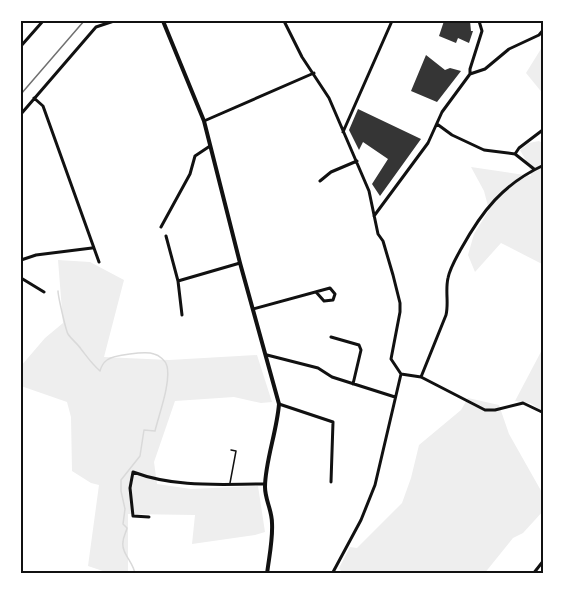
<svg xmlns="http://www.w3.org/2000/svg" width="565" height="595" viewBox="0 0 565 595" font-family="Barlow,sans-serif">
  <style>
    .green { fill: #eee }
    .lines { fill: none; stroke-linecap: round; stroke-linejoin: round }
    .stream { stroke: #d9d9d9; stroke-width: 1.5 }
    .building { fill: #353535 }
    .service { stroke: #111; stroke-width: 1.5 }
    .minor { stroke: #111; stroke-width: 3 }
    .tertiary { stroke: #111; stroke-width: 4 }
    .rail { stroke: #707070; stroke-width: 1.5 }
    .neatline { fill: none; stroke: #111; stroke-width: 2 }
  </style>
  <rect width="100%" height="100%" fill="#fff"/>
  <path class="green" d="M544 44V95L526 73Z
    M539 141 544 144V265L501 243 475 272 468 255 474 234 489 210 484 191 471 167 531 176 529 166 520 150 529 143Z
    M58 260 90 262 124 280 104 357 169 360 257 355 272 402 261 403 234 397 175 401 154 462 157 484 191 489 258 486 265 532 255 535 192 544 195 515 128 514V573L130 574H112L88 566 99 485 91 483 72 471 71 417 67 402 21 386V366L45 338 63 323Z
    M544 346V412L530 403 515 401Z
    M468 398 499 405 509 434 544 496V510L523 533 513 538 484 574H343L339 568 350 547 357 548 402 503 411 478 419 445 461 410Z"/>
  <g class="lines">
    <path class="stream" d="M58 291C58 296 66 331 68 334 71 339 77 343 81 349 88 358 91 363 100 371 101 367 103 363 107 360 113 355 146 351 154 354 159 355 166 361 167 366 171 383 159 414 155 431L144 430 140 456 121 480V491L125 509 123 524 127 528C126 533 123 537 123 542 121 553 134 563 135 574"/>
  </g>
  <path class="building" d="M444 21H470L471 31H473L469 43 458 38 456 43 439 36Z
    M426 55 445 70 450 68 461 71 437 102 411 91Z
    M358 109 421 139 380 196 372 184 388 159 363 142 359 150 349 130Z"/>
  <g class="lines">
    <path class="service" d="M230 483 236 451 231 450"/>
    <path class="minor" d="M284 21 302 57 329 98 369 191 378 234 383 241 393 275 400 303V312L391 359 401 374
      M21 46 43 21
      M470 74V69L482 31 479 21
      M34 98 43 106 99 262
      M21 114 96 27 114 21
      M204 121 314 73
      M437 124 452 135 484 150 515 154
      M343 132 392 21
      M515 154 519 148 544 129
      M515 154 534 169
      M320 181 331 172 357 161
      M374 216 428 143 442 112 470 74 485 69 509 49 539 35 544 29
      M161 227 190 174 195 156 210 146
      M166 236 178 281 182 315
      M21 260 36 255 92 248
      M21 278 44 292
      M178 281 240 263
      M253 309 330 288 335 294 333 300 324 301 316 292
      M331 337 359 345 361 350 353 384
      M267 355 318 368 332 377 395 397
      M401 374 421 377 485 410H495L523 403 544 413
      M421 377 446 315C449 303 445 291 448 278 450 268 456 258 461 249 482 211 503 184 544 165
      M279 404 333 422 331 482
      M149 517 133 516 130 488 133 472C176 488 220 484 264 484
      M332 574 361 520 375 485 401 374
      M533 574 544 560"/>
    <path class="tertiary" d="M163 21 204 121 240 263 279 404C277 431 265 462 265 487 265 500 272 510 272 523 273 540 269 557 267 574"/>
    <path class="rail" d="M21 94 84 21"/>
  </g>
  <rect width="565" height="595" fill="none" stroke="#ffffff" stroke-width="45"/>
  <rect x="22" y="22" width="520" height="550" class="neatline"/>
</svg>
